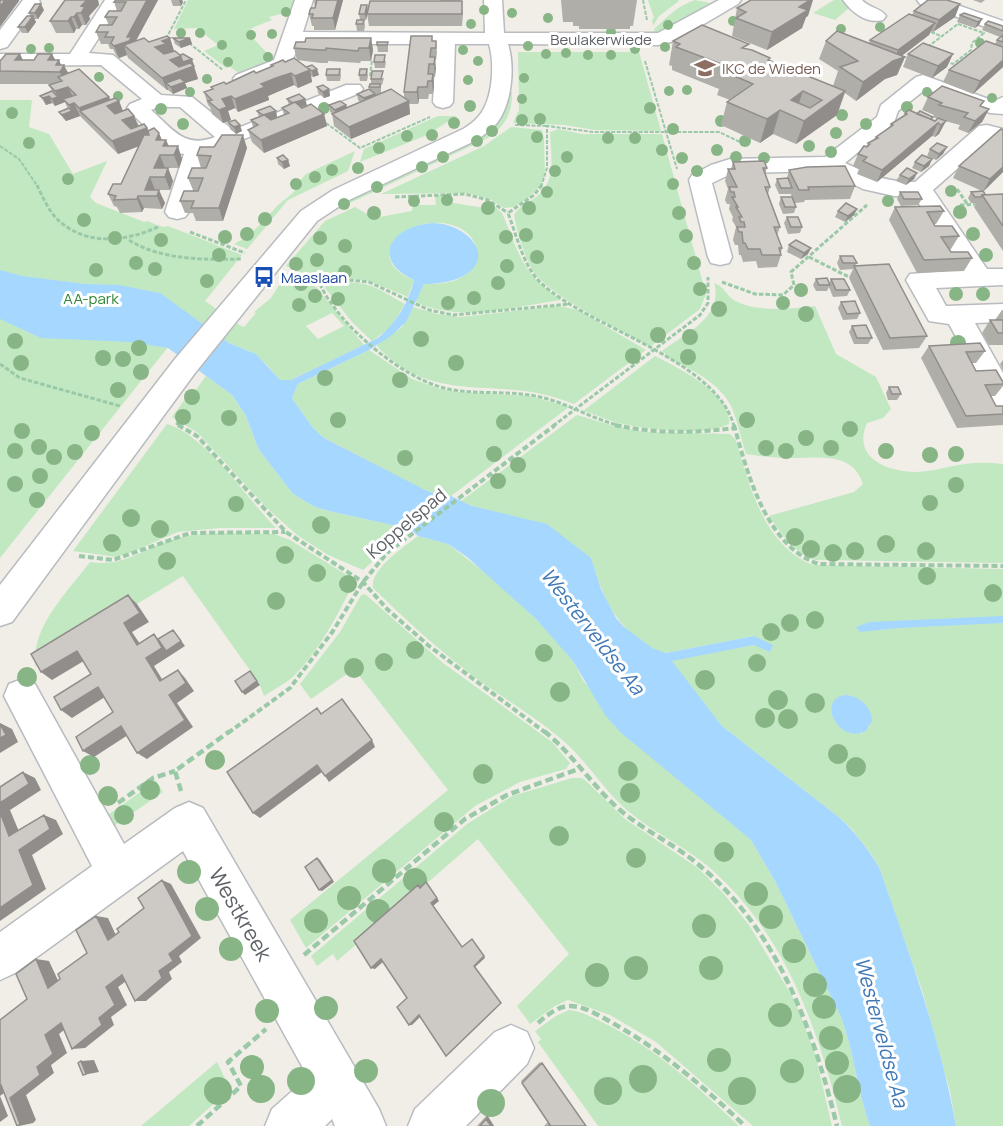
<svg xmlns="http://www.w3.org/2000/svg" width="1003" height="1126" viewBox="0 0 1003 1126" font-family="Manrope,sans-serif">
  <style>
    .green { fill: #c2e8c2; fill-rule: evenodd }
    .water { fill: #a6d8ff }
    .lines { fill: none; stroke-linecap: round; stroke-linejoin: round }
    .minor-casing { stroke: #b8bbbf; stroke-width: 3 }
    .path-far3 { stroke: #9ac9a8; stroke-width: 2; stroke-dasharray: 4 1.5; stroke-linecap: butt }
    .path-far2 { stroke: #9ac9a8; stroke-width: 3; stroke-dasharray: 4.5 2; stroke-linecap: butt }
    .path-far1 { stroke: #9ac9a8; stroke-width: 4; stroke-dasharray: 6 3; stroke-linecap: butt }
    .path { stroke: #9ac9a8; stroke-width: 4.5; stroke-dasharray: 8 4; stroke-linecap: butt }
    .minor { fill: #fff; fill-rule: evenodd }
    .tree { fill: #88b586 }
    .wall { fill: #b0aea9 }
    .shaded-wall { fill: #908d8a }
    .building { fill: #cdcac5; stroke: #908d8a; stroke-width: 1.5; fill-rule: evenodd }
    .labels { text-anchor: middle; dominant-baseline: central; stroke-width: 6; stroke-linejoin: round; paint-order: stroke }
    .far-street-label { font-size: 15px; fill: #5d6166; stroke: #fff }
    .far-education-label { font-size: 15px; fill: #785e54; stroke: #fff; text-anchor: start }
    .far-transit-label { font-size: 15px; fill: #164399; stroke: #fff; text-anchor: start }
    .far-park-label { font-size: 15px; fill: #338738; stroke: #fff }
    .street-label { font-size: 18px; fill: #5d6166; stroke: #fff }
    .water-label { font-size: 20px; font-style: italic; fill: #3f78b5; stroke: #fff }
    .near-street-label { font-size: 21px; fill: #5d6166; stroke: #fff }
  </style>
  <rect width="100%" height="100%" fill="#f0eee6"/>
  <path class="green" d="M188 0H297L293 11 269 17 272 20 254 27 247 32 267 53 265 56 278 59 242 75 230 67 226 68 204 51 218 45 197 28 174 29Z
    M648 0H678L679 1 659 16 653 26 652 19 654 18Z
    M695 0 711 3 704 6 708 9 655 36 654 29C669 16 674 8 695 0Z
    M834 0H846L849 8 835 20 813 13Z
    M518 52H639L661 131 595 130 564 125 513 123 519 110Z
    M508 92H512C512 114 506 125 488 138L335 210 332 208 469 141Z
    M0 100H32L29 127 49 134 73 174 107 161 90 197 96 203 144 222 147 221 162 227 168 226 242 255 205 301 241 326 244 327 256 313 254 312 271 298 286 274 289 273 316 287 364 345 291 380H280L265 363 249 351 229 343 192 317 0 558ZM332 313 344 326 318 339 306 326Z
    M438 116H457L427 135 360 162 364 149Z
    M511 127 542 130 544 139 545 175 540 186 528 198 514 207 504 208 490 199 468 193 381 194 484 146Z
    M558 129 582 134H662L706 294 700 309 650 347C621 330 556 299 536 275 526 262 517 233 514 215 518 207 528 203 536 197 557 181 551 157 550 132Z
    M355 151 348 171 288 200 247 249 234 244 250 235 278 205 294 192 297 184 306 174Z
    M441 195 442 201 490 209 494 206 502 213C520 255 521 273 561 300 516 306 462 323 418 303L415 300 424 284C434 284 446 284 456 280 476 272 484 246 466 232 425 202 350 253 414 280L408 297 370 281 346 278 319 280 286 266 325 221 355 207 374 218 412 211 413 205H436L435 196Z
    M342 282C375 282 380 291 405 304L390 328 372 341 352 322 325 288 327 285Z
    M714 283C723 286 725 292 731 298 750 313 792 309 815 306L836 354 876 377 891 409 883 418 867 423C852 457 885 471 914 472 932 472 948 466 965 464 978 462 991 463 1003 464V563L816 560C797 556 780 532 769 516L854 492 863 484C852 450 816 459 789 458 774 458 760 456 746 454 741 439 738 423 732 408 721 383 688 367 664 356L666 354 662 351C686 333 724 317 714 283Z
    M559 306 578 310 646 350 574 404C558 398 542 393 525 391 476 385 434 393 392 360 387 355 379 350 377 345L402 327 413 307 437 314 460 317Z
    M369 350 412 379 440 389 458 392 530 396 569 407 451 496C430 500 347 449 324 438L313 428 292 398 298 384Z
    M655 356C677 367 733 395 729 424 705 437 644 429 618 423 606 420 595 414 583 411Z
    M206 376 232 395 245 414 259 450 293 494 315 507 329 511 410 529 363 570 328 555 297 535 267 508 198 433 172 417 191 391H195Z
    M577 415 614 426 644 432 730 434 736 440C749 485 764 546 813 565L1003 569V1126H956L950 1091 922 990 879 867 872 855 852 829 840 818 722 726 673 664 672 661 675 659 754 645V636L666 653C655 651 646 645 637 638 610 617 601 590 591 558L461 501ZM845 695 870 726 861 734 831 711 837 698Z
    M167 424C206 435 247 499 276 528H220L178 532 129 553 116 557 73 551Z
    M274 534 290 540 355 580C339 613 320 649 295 675 287 683 274 689 264 696L259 683 183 576 35 666C32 625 67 593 90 562 125 568 146 546 177 538 208 531 243 534 274 534Z
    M418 536 448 544 498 583 536 619 562 647 573 661 584 682 707 803 751 840 775 881 841 1017C854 1052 857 1090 870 1126H842C819 1031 786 934 710 868 684 846 653 832 628 811 602 789 586 759 560 738 531 714 498 695 468 672 434 646 403 617 373 588 370 569 404 547 418 536Z
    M365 594 443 663 552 742 570 763 566 769 520 782 475 806 306 948 290 920 448 790 354 669 311 699 300 684 340 632 361 595Z
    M572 778H582L586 781 625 819 698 868 724 894 749 925 795 1001 815 1054 832 1126H753L656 1042 610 1015 568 1000 555 1006 530 1024 517 1006 569 954 478 839 337 961 333 954 317 966 311 956 467 824 512 796Z
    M156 781 163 792 114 826 125 847 102 819Z
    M569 1010C581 1011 593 1018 604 1023 656 1049 697 1086 739 1126H598L538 1042 541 1039 535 1031 556 1016Z
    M217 1062 230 1089 189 1126H141Z"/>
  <path class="water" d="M432 223C469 223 501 261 457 279 446 283 434 284 424 284L406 322 391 336 369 350 298 384 292 398 313 428 324 438 425 490 445 497 451 496 472 506 547 524 591 558 601 589 616 618 623 626 652 648 666 653 754 636 773 645 770 652 754 645 672 661 722 726 840 818C856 833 868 849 879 867 909 952 940 1037 956 1126H870C857 1090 854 1052 841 1017L775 881 751 840 620 732 605 715 573 661 536 619 467 557 448 544 418 536 410 529 329 511 315 507 293 494 259 450 245 414 232 395 168 348 130 342 41 338 0 319V270L22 276 85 284 119 285 160 293 229 343 256 354 280 380H291L378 338C396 323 409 302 414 280 369 259 392 226 432 223Z
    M1003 616V623L898 628 860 632 856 627 869 622Z
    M845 695C860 696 871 706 872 721L866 731C838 745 816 699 845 695Z"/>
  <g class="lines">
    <defs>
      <path id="minor" d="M23 0H39L40 2 7 47 0 49V30Z
        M105 0H123L89 53 113 55 161 95 192 97 233 130 346 85H360L363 89 360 93 206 154 189 212 185 217 177 219 169 217 165 212 184 154 172 152 130 112 127 108 130 104 142 99 101 65 0 66V54H70ZM158 107H180L215 137C184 149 173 129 151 110Z
        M295 0H313L303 32 485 33 484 0H502L504 33H658L719 0H741L738 4 675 41 658 45 508 44C515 67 512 103 497 123 492 129 484 134 479 139L349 200 317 221 195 373 12 622 0 626V585L175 359 301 211 333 190 463 129C468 126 474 122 478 117 493 101 495 64 489 44H455L453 102 450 106 443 108 436 106 433 102 436 44H299L290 67 250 83H236L233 79 236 75 274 60Z
        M843 0H862C869 8 881 8 886 16L883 20C867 24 852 13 843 0Z
        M917 0H943L1003 21V33L920 4Z
        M923 75 994 101 1003 97V114L990 113 926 89 898 111 894 123 845 163C871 175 886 182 915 182L979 126 987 125 1003 129V142L991 139 933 190 987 269H1003V285L936 288 946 306 1003 304V322L975 323 1003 373V409L993 405 949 324 929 321 906 280 910 274 962 270 914 196H894L863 189 826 171 733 173 712 183 732 257 729 263 720 265 711 263 708 257 689 180 692 175 711 165 730 159 825 157 877 117 881 105 916 77Z
        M22 679 35 684 124 844 175 808 189 802 203 808 379 1109 386 1126H335L332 1119 325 1126H265L272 1109 308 1077 183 851 15 973 0 980V932L92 866 4 696 9 684Z
        M511 1025 527 1032 534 1048 527 1064 466 1126H408L415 1109 495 1032Z"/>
    </defs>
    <use href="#minor" class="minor-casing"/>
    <path class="path-far3" d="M643 0 647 20
      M958 24 984 33 972 43 971 50 953 64 921 52Z
      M926 30 941 36
      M166 39 186 0
      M189 43 223 70
      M645 61 677 169
      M370 76 372 60
      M326 123 360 148 430 117
      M515 125 547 126
      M0 146 19 159 38 187
      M541 187 547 168V126L593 132H719L740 142"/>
    <path class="path-far2" d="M37 185C42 196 48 209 56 218 85 247 126 242 160 226
      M542 185 534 195 508 213C517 236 523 266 541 283 590 329 716 359 734 426
      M957 189 968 205
      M395 197 465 194 488 200 508 213
      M960 205 980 204
      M190 232 245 253
      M129 240C160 260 205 260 241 259
      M809 257 849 277H854
      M293 273 320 284 349 280 369 282 429 310 453 315 570 304
      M722 282 755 294 783 295 794 285 791 272 867 205
      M320 284C338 325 404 380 448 389 478 395 509 390 540 397 568 403 593 420 622 426
      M0 364 20 378 120 406
      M176 423 181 426
      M553 426 700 315 708 303V277"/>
    <path class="path-far1" d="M178 425 197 436 286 532 363 582 387 609 429 646 546 733
      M615 425C655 434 695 433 735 428
      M734 425C747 472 766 547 819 564L1003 566
      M79 556 113 560 190 533 285 532
      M228 733 290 688 333 631 363 582 387 553 555 425"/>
    <path class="path" d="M544 731C573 754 592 786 620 810 645 831 674 844 699 865 778 931 813 1029 837 1126
      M181 791 175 771 230 731
      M118 803 153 778 175 771
      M304 955 465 819 507 795 581 768
      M538 1023C547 1015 558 1006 570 1006 584 1006 598 1015 609 1021 660 1049 703 1086 745 1126
      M197 1126 241 1086 228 1062 266 1029"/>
    <use href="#minor" class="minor"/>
  </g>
  <g class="tree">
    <circle cx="484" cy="10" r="5"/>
    <circle cx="286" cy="12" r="5"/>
    <circle cx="512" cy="13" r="5"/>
    <circle cx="548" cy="18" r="5"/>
    <circle cx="733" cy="21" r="5"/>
    <circle cx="471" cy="24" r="5"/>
    <circle cx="668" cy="25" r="5"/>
    <circle cx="880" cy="27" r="5"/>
    <circle cx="841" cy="29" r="5"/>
    <circle cx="611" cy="32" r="5"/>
    <circle cx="181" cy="33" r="5"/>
    <circle cx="200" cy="33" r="5"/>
    <circle cx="272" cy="34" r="5"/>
    <circle cx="251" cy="35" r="5"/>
    <circle cx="980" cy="43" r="5"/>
    <circle cx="222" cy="45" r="5"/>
    <circle cx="528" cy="46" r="5"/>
    <circle cx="665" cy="47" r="5"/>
    <circle cx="49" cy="48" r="5"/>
    <circle cx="31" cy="49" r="5"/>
    <circle cx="635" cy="49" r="5"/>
    <circle cx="463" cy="50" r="5"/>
    <circle cx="566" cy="53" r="5"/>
    <circle cx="546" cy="54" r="5"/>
    <circle cx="588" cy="55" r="5"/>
    <circle cx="611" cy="55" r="5"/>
    <circle cx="268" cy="57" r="5"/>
    <circle cx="478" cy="61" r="5"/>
    <circle cx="228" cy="62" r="5"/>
    <circle cx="99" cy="77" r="5"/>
    <circle cx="524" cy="78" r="5"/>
    <circle cx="207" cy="79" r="5"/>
    <circle cx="468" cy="80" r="5"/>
    <circle cx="687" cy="90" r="5"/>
    <circle cx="669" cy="91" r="5"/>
    <circle cx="190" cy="92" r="5"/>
    <circle cx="927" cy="92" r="5"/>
    <circle cx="118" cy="96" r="5"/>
    <circle cx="992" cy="98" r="5"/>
    <circle cx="522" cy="99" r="5"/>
    <circle cx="470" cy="106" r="6"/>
    <circle cx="907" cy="107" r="6"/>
    <circle cx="324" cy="108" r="6"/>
    <circle cx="650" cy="108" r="6"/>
    <circle cx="161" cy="109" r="6"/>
    <circle cx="12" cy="113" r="6"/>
    <circle cx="842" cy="115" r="6"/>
    <circle cx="540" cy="119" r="6"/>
    <circle cx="522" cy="120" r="6"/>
    <circle cx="721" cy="121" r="6"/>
    <circle cx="454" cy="123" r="6"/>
    <circle cx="183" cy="124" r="6"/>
    <circle cx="866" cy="124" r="6"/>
    <circle cx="673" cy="129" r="6"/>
    <circle cx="492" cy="131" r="6"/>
    <circle cx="836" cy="133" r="6"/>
    <circle cx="432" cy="135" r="6"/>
    <circle cx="407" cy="136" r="6"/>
    <circle cx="537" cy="137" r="6"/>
    <circle cx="608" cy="138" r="6"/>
    <circle cx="635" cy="138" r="6"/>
    <circle cx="477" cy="141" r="6"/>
    <circle cx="745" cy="141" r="6"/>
    <circle cx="29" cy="143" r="6"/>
    <circle cx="809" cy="146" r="6"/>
    <circle cx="379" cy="148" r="6"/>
    <circle cx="662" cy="150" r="6"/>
    <circle cx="717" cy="150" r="6"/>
    <circle cx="831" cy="152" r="6"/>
    <circle cx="443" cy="157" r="6"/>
    <circle cx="567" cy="157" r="6"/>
    <circle cx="736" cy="157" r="6"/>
    <circle cx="682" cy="158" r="6"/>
    <circle cx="764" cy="158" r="6"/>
    <circle cx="422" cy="167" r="6"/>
    <circle cx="358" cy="168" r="6"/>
    <circle cx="332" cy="170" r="6"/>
    <circle cx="555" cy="171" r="6"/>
    <circle cx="697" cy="171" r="6"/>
    <circle cx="315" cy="177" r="6"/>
    <circle cx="68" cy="179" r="6"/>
    <circle cx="296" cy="184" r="6"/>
    <circle cx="673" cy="184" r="6"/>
    <circle cx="377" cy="187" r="6"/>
    <circle cx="951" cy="191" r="6"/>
    <circle cx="547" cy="192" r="6"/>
    <circle cx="447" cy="200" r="6"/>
    <circle cx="414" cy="201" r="6"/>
    <circle cx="888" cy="201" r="6"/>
    <circle cx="344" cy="204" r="6"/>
    <circle cx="488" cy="208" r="7"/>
    <circle cx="529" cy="208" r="7"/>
    <circle cx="960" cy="212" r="7"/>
    <circle cx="374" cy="213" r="7"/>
    <circle cx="679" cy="213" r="7"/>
    <circle cx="265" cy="219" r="7"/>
    <circle cx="84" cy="220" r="7"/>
    <circle cx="247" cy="234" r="7"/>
    <circle cx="973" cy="234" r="7"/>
    <circle cx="526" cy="235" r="7"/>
    <circle cx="686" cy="236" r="7"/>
    <circle cx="225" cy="237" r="7"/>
    <circle cx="506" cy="237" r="7"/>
    <circle cx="115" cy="238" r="7"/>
    <circle cx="320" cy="238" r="7"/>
    <circle cx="161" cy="240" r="7"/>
    <circle cx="345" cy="246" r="7"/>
    <circle cx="219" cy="255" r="7"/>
    <circle cx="986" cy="255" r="7"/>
    <circle cx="537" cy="257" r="7"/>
    <circle cx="317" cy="260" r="7"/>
    <circle cx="136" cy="263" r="7"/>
    <circle cx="694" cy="263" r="7"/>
    <circle cx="296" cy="264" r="7"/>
    <circle cx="507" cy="266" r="7"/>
    <circle cx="155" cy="269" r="7"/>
    <circle cx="96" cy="270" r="7"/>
    <circle cx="345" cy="272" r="7"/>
    <circle cx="207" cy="281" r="7"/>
    <circle cx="498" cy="283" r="7"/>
    <circle cx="301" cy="284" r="7"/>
    <circle cx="700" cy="289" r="7"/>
    <circle cx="801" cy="290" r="7"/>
    <circle cx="956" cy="294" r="7"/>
    <circle cx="983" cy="294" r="7"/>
    <circle cx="315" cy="296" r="7"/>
    <circle cx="474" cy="298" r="7"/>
    <circle cx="338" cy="299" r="7"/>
    <circle cx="448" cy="303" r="7"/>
    <circle cx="783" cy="303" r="7"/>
    <circle cx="299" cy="305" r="7"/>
    <circle cx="719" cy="309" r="8"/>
    <circle cx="806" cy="314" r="8"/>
    <circle cx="658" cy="335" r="8"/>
    <circle cx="690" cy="337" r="8"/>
    <circle cx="421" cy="339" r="8"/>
    <circle cx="15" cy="341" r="8"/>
    <circle cx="958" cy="343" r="8"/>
    <circle cx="139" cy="348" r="8"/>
    <circle cx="633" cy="356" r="8"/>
    <circle cx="688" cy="357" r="8"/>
    <circle cx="103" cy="358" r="8"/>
    <circle cx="123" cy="359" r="8"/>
    <circle cx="21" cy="363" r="8"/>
    <circle cx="456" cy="363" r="8"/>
    <circle cx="141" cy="372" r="8"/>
    <circle cx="325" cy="378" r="8"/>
    <circle cx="400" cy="380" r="8"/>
    <circle cx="118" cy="390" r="8"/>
    <circle cx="192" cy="397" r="8"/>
    <circle cx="183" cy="417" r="8"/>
    <circle cx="229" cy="418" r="8"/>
    <circle cx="338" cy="420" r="8"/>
    <circle cx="747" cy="420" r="8"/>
    <circle cx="504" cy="422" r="8"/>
    <circle cx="850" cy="429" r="8"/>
    <circle cx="22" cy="431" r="8"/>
    <circle cx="92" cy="433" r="8"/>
    <circle cx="806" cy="438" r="8"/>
    <circle cx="39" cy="447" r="8"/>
    <circle cx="766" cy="448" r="8"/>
    <circle cx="831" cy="448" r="8"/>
    <circle cx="15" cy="451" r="8"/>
    <circle cx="786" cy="451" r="8"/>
    <circle cx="886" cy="451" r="8"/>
    <circle cx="75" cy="452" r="8"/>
    <circle cx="494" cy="454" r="8"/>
    <circle cx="956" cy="454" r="8"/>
    <circle cx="930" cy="455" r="8"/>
    <circle cx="54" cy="457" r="8"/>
    <circle cx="405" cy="458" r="8"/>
    <circle cx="518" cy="465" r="8"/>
    <circle cx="40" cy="476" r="8"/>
    <circle cx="498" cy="481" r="8"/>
    <circle cx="15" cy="484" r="8"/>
    <circle cx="956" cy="485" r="8"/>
    <circle cx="37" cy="500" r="8"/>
    <circle cx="930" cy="503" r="8"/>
    <circle cx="236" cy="504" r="8"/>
    <circle cx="131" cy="518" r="9"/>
    <circle cx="321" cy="525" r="9"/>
    <circle cx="160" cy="529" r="9"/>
    <circle cx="795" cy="537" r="9"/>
    <circle cx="112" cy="543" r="9"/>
    <circle cx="886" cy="544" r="9"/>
    <circle cx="811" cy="549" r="9"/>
    <circle cx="855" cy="551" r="9"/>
    <circle cx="926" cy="551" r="9"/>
    <circle cx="833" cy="553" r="9"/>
    <circle cx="285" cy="555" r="9"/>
    <circle cx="167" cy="561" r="9"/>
    <circle cx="317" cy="573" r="9"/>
    <circle cx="927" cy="576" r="9"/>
    <circle cx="348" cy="584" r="9"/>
    <circle cx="993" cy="593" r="9"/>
    <circle cx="276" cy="601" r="9"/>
    <circle cx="815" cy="620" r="9"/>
    <circle cx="790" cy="623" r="9"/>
    <circle cx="771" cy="632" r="9"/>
    <circle cx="415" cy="650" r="9"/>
    <circle cx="544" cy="653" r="9"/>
    <circle cx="384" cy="662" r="9"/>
    <circle cx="757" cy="663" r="9"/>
    <circle cx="354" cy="668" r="10"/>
    <circle cx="27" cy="677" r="10"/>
    <circle cx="705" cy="680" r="10"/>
    <circle cx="560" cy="692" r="10"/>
    <circle cx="778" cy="700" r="10"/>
    <circle cx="815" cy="703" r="10"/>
    <circle cx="765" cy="718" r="10"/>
    <circle cx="788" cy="719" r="10"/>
    <circle cx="838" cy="754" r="10"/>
    <circle cx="215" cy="760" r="10"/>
    <circle cx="90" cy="765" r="10"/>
    <circle cx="856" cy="767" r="10"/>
    <circle cx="628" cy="771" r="10"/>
    <circle cx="483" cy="774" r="10"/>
    <circle cx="150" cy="790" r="10"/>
    <circle cx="630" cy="793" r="10"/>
    <circle cx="108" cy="796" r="10"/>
    <circle cx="124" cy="815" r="10"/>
    <circle cx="444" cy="822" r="10"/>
    <circle cx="559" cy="836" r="10"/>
    <circle cx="724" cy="852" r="10"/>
    <circle cx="636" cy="858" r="10"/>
    <circle cx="384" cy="871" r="12"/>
    <circle cx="189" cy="872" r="12"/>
    <circle cx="415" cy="880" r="12"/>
    <circle cx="756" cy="894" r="12"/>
    <circle cx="349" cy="898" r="12"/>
    <circle cx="207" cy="909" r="12"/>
    <circle cx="378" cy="911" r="12"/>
    <circle cx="771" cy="917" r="12"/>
    <circle cx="316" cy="921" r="12"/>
    <circle cx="704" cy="926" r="12"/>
    <circle cx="231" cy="949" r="12"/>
    <circle cx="794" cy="951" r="12"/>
    <circle cx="636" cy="968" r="12"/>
    <circle cx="711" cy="968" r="12"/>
    <circle cx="597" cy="975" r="12"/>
    <circle cx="815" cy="985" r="12"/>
    <circle cx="824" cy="1007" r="12"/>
    <circle cx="326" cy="1008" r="12"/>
    <circle cx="267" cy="1011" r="12"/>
    <circle cx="780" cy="1015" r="12"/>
    <circle cx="831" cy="1038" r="12"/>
    <circle cx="719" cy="1060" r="12"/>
    <circle cx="837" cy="1063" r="12"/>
    <circle cx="252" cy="1067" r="12"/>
    <circle cx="366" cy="1071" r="12"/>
    <circle cx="792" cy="1071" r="12"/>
    <circle cx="643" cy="1079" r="14"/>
    <circle cx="301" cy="1081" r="14"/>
    <circle cx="261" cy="1089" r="14"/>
    <circle cx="847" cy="1089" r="14"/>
    <circle cx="218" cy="1091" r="14"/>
    <circle cx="608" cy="1091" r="14"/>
    <circle cx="742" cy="1091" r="14"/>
    <circle cx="491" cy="1103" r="14"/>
  </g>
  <path class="wall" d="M98 0 99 5 89 16 90 19 86 25H82L79 29H76L74 33H56L50 21Z
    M158 0 136 41 149 42 170 38 174 51 194 65H193L198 79 185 83 187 88 173 94 168 90H167L128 58 127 55 119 58 116 55 113 49H110L108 44H101L96 32 109 25 105 17 117 11 114 2Z
    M171 0H182L183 2 181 6H173Z
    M314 0H343L335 30H314V26H312L309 14 315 8Z
    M440 0H460L463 14 462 26H369L367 14 366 20H364L365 26 364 31H357L356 24 360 20 359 14 367 5 368 11 440 1Z
    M561 0H637L633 26H630V29H579V26H573V22H563Z
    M973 0H985L981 3Z
    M960 4 955 17 933 32 931 31 929 35 902 56 905 57 897 75 885 79 856 101 845 93 837 115 796 144 773 134 760 143 721 125 727 102 730 100 717 95 719 89 672 70V66L669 65 673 41 747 49 770 61 833 86 838 71 819 59 826 41 869 43 870 40 912 15 914 11Z
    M737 8 808 16 806 17 802 28 767 50 732 36Z
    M44 10 38 19H34L36 22 28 33H22L18 27 30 16 29 13Z
    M960 15 982 19 979 25 975 28 957 22Z
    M985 24 1003 26V35L1000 37 982 30Z
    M1003 35V67L973 94 943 82 949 70 995 44 997 40Z
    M173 38H190L192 44 181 48 175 44Z
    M371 38 373 50 371 61H361L360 63 328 61V63H321L297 60 294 48 305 42Z
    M433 41H436L437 53 436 60H435V77H433V94H429L428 99H419L418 104H409L410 114 351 139 334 126 332 113 330 112 329 105H346L347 107 360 102 358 100 357 94 370 90 369 87 371 84V79L384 78 382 85H381V93L404 98V92Z
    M388 42V52H378L377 45Z
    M908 54 947 67 932 78 903 67Z
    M294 58 319 75 313 77 311 76 312 82 298 88 294 85 279 91 268 96 269 100 238 112 235 108 228 111 231 120 223 123 212 114 210 107 208 105 204 92 212 89 211 87 226 84 271 67V65L285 62Z
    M0 60H59L61 65 69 73 109 97 110 100 119 101 123 111 134 116 139 126 147 128 148 130 162 140H166L169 146 182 159 179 168H168L173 181 170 190H155L165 203 162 209 144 208 142 212 120 213 117 207 114 206 108 194 121 184 139 146 118 154 80 116 66 121 63 118 59 112 68 109 65 102 55 106 52 103 46 105 40 96 52 91 49 85 52 84H0Z
    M386 61 385 68H375L374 62Z
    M340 69 341 76 340 81H327L326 75Z
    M367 69 368 76 367 81H360L359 75Z
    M317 87 329 89 330 96 324 98 318 93Z
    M928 97 982 106 989 109 982 122 968 133 958 129 960 125 945 121 939 134 935 137 932 136 877 182 857 174 859 169 853 166 858 154 866 147 868 143 874 139 876 137 889 128 891 124 904 116 905 113 917 114 933 117 932 120 935 121 938 119 933 117 934 115 922 110Z
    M287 99 307 105 301 107 324 114 327 126 264 153 252 142 248 130 253 127 251 120 259 117 257 111H276L277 117 271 120 284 115 282 108 289 105Z
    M228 122 242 131 236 134 230 129Z
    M1003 130V172L983 191 985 194H1003V251L974 207 977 203H971L968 198 971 192 982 191 953 178 959 166Z
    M247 148 223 221H196L193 213H185L180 201 193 190 188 178 201 168 197 155Z
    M930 149 943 154 936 160 927 156Z
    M277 158 288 160 290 166 284 169 278 164Z
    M932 159 929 166 921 172 912 168 915 162Z
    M733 162 767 168 765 174 770 187 768 194 780 227 777 235 782 248 781 253V255L777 267 758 268 756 261 743 262 741 255H739L738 245H735L733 240 736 227 732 220 733 217 729 209 730 204H727L725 200 728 189 725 181 728 169H731Z
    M789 170 855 186 850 199 805 200 804 202 795 203 796 207 794 213 783 214 779 204 781 197H792L790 193V194H779L775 185 777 179 787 178Z
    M917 173 914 179 906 185 896 181 900 175Z
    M900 192 922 199 918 205 901 206 897 199Z
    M895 207 944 211 936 224H934L935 226 959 236 951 249H949L951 252 972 258 964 271 917 273 889 220Z
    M838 211 854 215 845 222 835 217Z
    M787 217 802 227 800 233 788 234 784 223Z
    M789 245 808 254 801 259 787 252Z
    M840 256 857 263 855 266 927 336 919 348 883 350 849 278 853 269 840 270 837 263Z
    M816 279 829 283 831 279 850 290 847 296 833 297 829 287 827 291H816L813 285Z
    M841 302 860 313 857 319 843 320 838 308Z
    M1002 310H1003V345H989L982 333 990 320H995Z
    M852 326 872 338 868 344H854L849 332Z
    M929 346 985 351 976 363H972L976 371 1003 382V386L995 396H991L996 406H1003V425L957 428 921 358Z
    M1003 360V370L1000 364Z
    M889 387 901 394 897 400H888L886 393Z
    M540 1062 586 1126H544L548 1122 522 1083 521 1081Z
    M487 1115 494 1126H477Z"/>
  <path class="shaded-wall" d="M5 0H19V1L0 27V7Z
    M87 0H98L99 5 89 16 90 19 86 25 81 13V6Z
    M147 0H158L134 44 124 45 127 55 119 58 114 46 127 37Z
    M179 0H182L183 2 181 6Z
    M338 0H343L335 30 333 18Z
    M810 0H813L808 16 806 17 802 28 767 50 772 32 799 7Z
    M41 4 44 10 38 19 35 13Z
    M960 4 955 17 933 32 939 20Z
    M367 5 368 12 366 20 365 14Z
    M77 13 82 25 79 29 74 17Z
    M33 16 36 22 28 33 25 27Z
    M71 17 76 29 74 33 68 21Z
    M982 19 979 25 975 28 978 22Z
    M935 23 929 35 897 59 905 57 897 75 885 79 856 101 863 82 894 60 898 50Z
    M170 38 174 51 159 60 155 47 162 41Z
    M190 38 192 44 181 48 179 42Z
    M371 38 373 50 371 61 369 48Z
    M20 54 26 66 22 72 15 60Z
    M52 54 57 63 59 60 62 68 64 65 70 77 64 79 57 68 54 72 48 60Z
    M953 54 947 67 932 78 938 66Z
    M181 56 185 68 174 72 170 60Z
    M435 57 436 69 435 77 434 64Z
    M192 59 194 65 185 68 183 62Z
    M1003 60V67L973 94 980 81Z
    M194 66 198 79 185 83 187 88 173 94 171 87 166 83 168 90H167L162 78Z
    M317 69 319 75 313 77 312 71Z
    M310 70 312 82 298 88 295 76Z
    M291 73 294 85 268 96 269 100 238 112 235 99 261 84Z
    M433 74 434 86 433 94 432 81Z
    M68 87 74 99H63L65 102 55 106 52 99 58 97 55 91Z
    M418 87 419 99 418 104 417 92Z
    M329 89 330 96 324 98 323 92Z
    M803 91 795 115 791 100Z
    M845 91 837 115 796 144 804 121Z
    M375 94 376 100 365 105 364 98Z
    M49 96 52 103 46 105 43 98Z
    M231 96 235 108 228 111 231 120 223 123 219 110 222 99Z
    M109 97 112 104 119 101 124 114 112 118 80 111 85 120 79 108Z
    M305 99 307 105 295 110 293 103Z
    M409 101 410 114 351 139 349 127Z
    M74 103 80 116 66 121 62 115 72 111 69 105Z
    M346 105 348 112 336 117 335 110Z
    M989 109 982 122 968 133 975 121Z
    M780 110 773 134 760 143 767 119Z
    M276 111 277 117 265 122 263 115Z
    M324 114 327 126 264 153 261 140Z
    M134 116 139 128 128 133 122 120Z
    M946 121 939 134 935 137 941 125Z
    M938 123 932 136 877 182 882 170Z
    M240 125 242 131 236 134 234 127Z
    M147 128 153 141 118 154 112 141Z
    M159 133 164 145 166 140 171 153 156 140Z
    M243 135 247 148 223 221 219 208Z
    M178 146 182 159 179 168 174 155Z
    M947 147 943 154 936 160 939 154Z
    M160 155 165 168H154Z
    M932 159 929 166 921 172 924 166Z
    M288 160 290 166 284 169 282 162Z
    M1003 167V172L983 192 990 179Z
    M168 168 173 181 170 190 165 177Z
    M917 173 914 179 906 185 909 179Z
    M150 177 155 190H145Z
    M159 190 165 203 162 209 157 196Z
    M138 196 144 208 142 212 137 199Z
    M857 209 854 215 845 222 848 216Z
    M811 248 808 254 801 259 804 253Z
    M128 595 137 604 149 622 132 632 146 653 137 645 124 623Z
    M173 630 185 646 154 666 168 689 160 681 146 658 154 634 162 643Z
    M77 651 87 659 52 680 41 672Z
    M178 670 185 678 194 691 177 703 193 727 147 759 137 753 169 695Z
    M257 681 260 685 245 695 242 692Z
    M98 687 108 695 72 718 61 710Z
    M0 723 12 729 18 742 0 753Z
    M121 726 131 733 94 757 83 751Z
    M372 740 375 747 329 782 325 776Z
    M317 765 322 772 260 818 253 813Z
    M23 772 35 778 41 790 10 810 23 841 9 836 0 812V803Z
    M44 815 56 820 63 834 32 855 46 889 0 921V908L19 850Z
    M317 858 320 860 334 882 322 891 319 890Z
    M162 880 171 884 201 938 179 956 182 962 169 972 172 979 146 1001H135L159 971 169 954Z
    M437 898 439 901 433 906 431 903Z
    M96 916 108 918 119 942 108 940Z
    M484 956 485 958 475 967 474 966Z
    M36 959 49 961 62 989 48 988Z
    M381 959 384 961 375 969 371 968Z
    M122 975 133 976 118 987 127 1005 111 1017 114 1025 85 1048 72 1049 99 1018 106 987Z
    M419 1015H422L412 1025H409Z
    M74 1022 59 1034 67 1053 51 1065 54 1073 26 1095 36 1120 33 1123 19 1126 10 1098 37 1067 45 1035 61 1023Z
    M94 1060 99 1072 83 1075 81 1061Z
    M17 1083 0 1096 8 1116 0 1122V1086Z
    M487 1115 494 1126H491L486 1119Z"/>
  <path class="building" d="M0 0H5L0 7Z
    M65 0H87L81 6 85 7 81 13H77L74 17H71L68 21H50Z
    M116 0H147L127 37H132L129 41 114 46 111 43 114 37H105L108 32H96L100 25H112L117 17H105L109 11H121L126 2H114Z
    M317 0H338L333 18H312L313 14H309L310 10 311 8H315Z
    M751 0H810L799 7 808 10 772 32 736 18 746 12 737 8Z
    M928 0H947L960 4 939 20 914 11Z
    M370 1H462V14H367Z
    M35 4H41L35 13H29Z
    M361 5H367L365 14H359Z
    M964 13 982 19 978 22 960 15Z
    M909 14 935 23 898 50 870 40Z
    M27 16H33L25 27H18Z
    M357 20H364L363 24H356Z
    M988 21 1003 26V31L985 24Z
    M702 25 749 44 742 48 752 50 770 58 768 60 845 91 804 121 780 110 767 119 727 102 753 84 723 71 729 67 676 47 680 44 673 41ZM803 91 822 100 810 108 791 100Z
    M837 31 905 57 893 61 863 82 840 67 858 61 826 41Z
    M1003 35V42L997 40Z
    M167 36 170 38 162 41 166 44 155 47 164 54 175 51 181 56 170 60 179 67 190 63 194 66 162 78 124 45 144 38 149 42Z
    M411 36H432V41H436V48H431L430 57H435L434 64H429L428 74H433L432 81H428L427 87H418L417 92H404Z
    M173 38H190L179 42Z
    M306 38H371L369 48H359L358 51 326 48V50H319L294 48 296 42H305Z
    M986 41 1003 47V60L980 81 949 70Z
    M377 42H388L387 45H377Z
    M923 43 953 54 938 66 908 54Z
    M6 54H20L15 60H34L38 54H52L48 60H59L56 65H64L60 72 0 71V60H1Z
    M183 54 192 59 183 62 180 55Z
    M375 55H385L384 62H374Z
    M294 58 310 70 295 76 291 73 276 78 261 84 265 87 235 99 231 96 222 99 227 107 219 110 208 101 212 100 204 92 213 89 211 87 224 82 226 84 254 71 256 73 273 66 271 65 283 60 285 62Z
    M312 65 317 69 312 71 306 67Z
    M79 69 109 97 79 108 74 103 69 105 63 99 76 95 68 87 55 91 49 85 62 81 58 77Z
    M327 69H340L339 75H326Z
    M360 69H367L366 75H359Z
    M372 71H383L381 79H371Z
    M180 78 185 82 171 87 166 83Z
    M370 84H380V87H369Z
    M323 85 329 89 323 92 317 87Z
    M942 86 984 101 980 106 989 109 975 121 964 117 968 113 939 105 942 103 928 97Z
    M369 89 375 94 364 98 357 94Z
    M391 89 409 101 349 127 332 114Z
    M52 91 58 97 52 99 49 96 43 98 40 96Z
    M299 94 305 99 293 103 287 99Z
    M115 98 119 101 107 106 115 114 128 109 134 116 122 120 131 129 144 124 147 128 112 141 80 111Z
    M340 101 346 105 335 110 329 105Z
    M295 102 302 108 311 104 324 114 261 140 248 130 258 125 251 120 264 115 271 120 289 113 282 108Z
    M270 106 276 111 263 115 257 111Z
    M69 108 72 111 62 115 59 112Z
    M909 110 935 121 938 118 946 121 941 125 938 123 882 170 863 161 867 157 858 154 864 146 867 147 870 144 868 143 878 138 876 137 893 125 891 124 907 114 905 113Z
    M920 111 933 117 930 119 917 114Z
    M235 120 240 125 234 127 228 122Z
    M154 128 159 133 156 140H166L163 146H178L174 155H160L154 168H168L165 177H150L145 190H159L157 196H138L137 199 114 200 116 196 108 194 113 184H121L144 135H149L148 131Z
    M1001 129 1003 130V167L990 179 959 166Z
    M222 135H243L219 208H191L194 201H180L184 191H198L203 178H188L192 168H206L211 156 197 155 200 147H214Z
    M937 143 947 147 939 154 930 149Z
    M283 155 288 160 282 162 277 158Z
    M922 155 932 159 924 166 915 162Z
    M764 161 767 168H763L770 187H765L780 227H774L782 248H779L781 255H762L760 249H748L745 243H743L742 232H739L737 227H745L744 222H741L739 217H742L736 207H738L732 197H735L734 192H731L729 187H737L728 169H735L733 162Z
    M845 166 855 186 808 187 809 190H799L789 170 807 167Z
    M907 168 917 173 909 179 900 175Z
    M788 178 792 188H781L777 179Z
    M983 191 985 194 982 195 981 197H975L971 192Z
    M900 192H918L922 199H904Z
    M1003 194V226L982 195Z
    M781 197H792L796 207H785Z
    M846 203 857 209 848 216 838 211Z
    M940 206 944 211 927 212 935 226H952L959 236 941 237 951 252H968L972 258 924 260 895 207Z
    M787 217H798L802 227H791Z
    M796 240 811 248 804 253 789 245Z
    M840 256H853L857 263H843Z
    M889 264 927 336 890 338 854 266Z
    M827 278 830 285H819L816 279Z
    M831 279H844L850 290H836Z
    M855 301 860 313 847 314 841 302Z
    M990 320H1003V333H998Z
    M866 325 872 338H857L852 326Z
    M980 343 985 351 966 352 976 371 996 370 1003 382V384L985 385 996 406H1003V414L966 416 929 346Z
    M889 387H898L901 394H892Z
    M128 595 140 613 124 623 137 645 154 634 162 648 146 658 160 681 178 670 186 683 169 695 185 720 137 753 121 726 83 751 76 737 113 712 98 687 61 710 54 697 91 674 77 651 41 672 31 654Z
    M173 630 181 641 166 651 158 639Z
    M250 671 257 681 242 692 235 681Z
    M342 699 372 740 325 776 317 765 253 813 227 772 317 708 321 714Z
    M0 724 6 735 0 738Z
    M23 772 29 784 0 803V787Z
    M0 812 9 836 44 815 50 829 19 850 33 885 0 908Z
    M317 858 332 880 319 890 305 867Z
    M162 880 192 936 169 954 173 961 159 971 162 978 135 1001 122 975 106 987 115 1005 99 1018 102 1025 72 1049 61 1023 45 1035 53 1054 37 1067 40 1075 10 1098 20 1124 17 1126 1 1085 0 1086V1020L27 999 16 974 36 959 48 988 60 979 58 974 87 953 76 930 96 916 108 940 119 932 117 929 144 908 138 898Z
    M426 882 437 898 431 903 462 947 472 939 484 956 474 966 501 1003 446 1056 419 1015 409 1025 397 1007 407 998 381 959 371 968 354 941 418 885 420 888Z
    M81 1061 86 1074 83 1075 78 1063Z
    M542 1063 586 1126H549L550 1125 522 1083Z
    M486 1119 491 1126H480Z"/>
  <defs>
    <symbol id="school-bare" viewBox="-9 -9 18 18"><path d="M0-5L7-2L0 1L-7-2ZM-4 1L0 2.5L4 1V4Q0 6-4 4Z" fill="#8d6e63" stroke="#fff" stroke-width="2.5" paint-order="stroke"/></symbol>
    <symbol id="bus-bare" viewBox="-9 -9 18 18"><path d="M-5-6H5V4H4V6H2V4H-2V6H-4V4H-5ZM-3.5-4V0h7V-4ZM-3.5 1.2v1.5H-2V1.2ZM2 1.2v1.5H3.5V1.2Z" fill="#1a4fb4" stroke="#fff" stroke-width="2.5" paint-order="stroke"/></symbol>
  </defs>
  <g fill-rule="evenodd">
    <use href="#school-bare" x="690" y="53" width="30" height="30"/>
    <use href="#bus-bare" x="249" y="262" width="30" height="30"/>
  </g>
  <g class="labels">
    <g class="far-street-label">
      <text x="601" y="39">Beulakerwiede</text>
    </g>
    <g class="far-education-label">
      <text x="722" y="68">IKC de Wieden</text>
    </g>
    <g class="far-transit-label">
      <text x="281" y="277">Maaslaan</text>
    </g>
    <g class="far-park-label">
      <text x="91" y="298">AA-park</text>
    </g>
    <g class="street-label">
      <text transform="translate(406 523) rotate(-40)">Koppelspad</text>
    </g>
    <g class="water-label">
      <text transform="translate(593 631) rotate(52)">Westerveldse Aa</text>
      <text transform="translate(882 1032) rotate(75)">Westerveldse Aa</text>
    </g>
    <g class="near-street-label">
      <text transform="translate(241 914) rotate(60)">Westkreek</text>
    </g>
  </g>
</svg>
